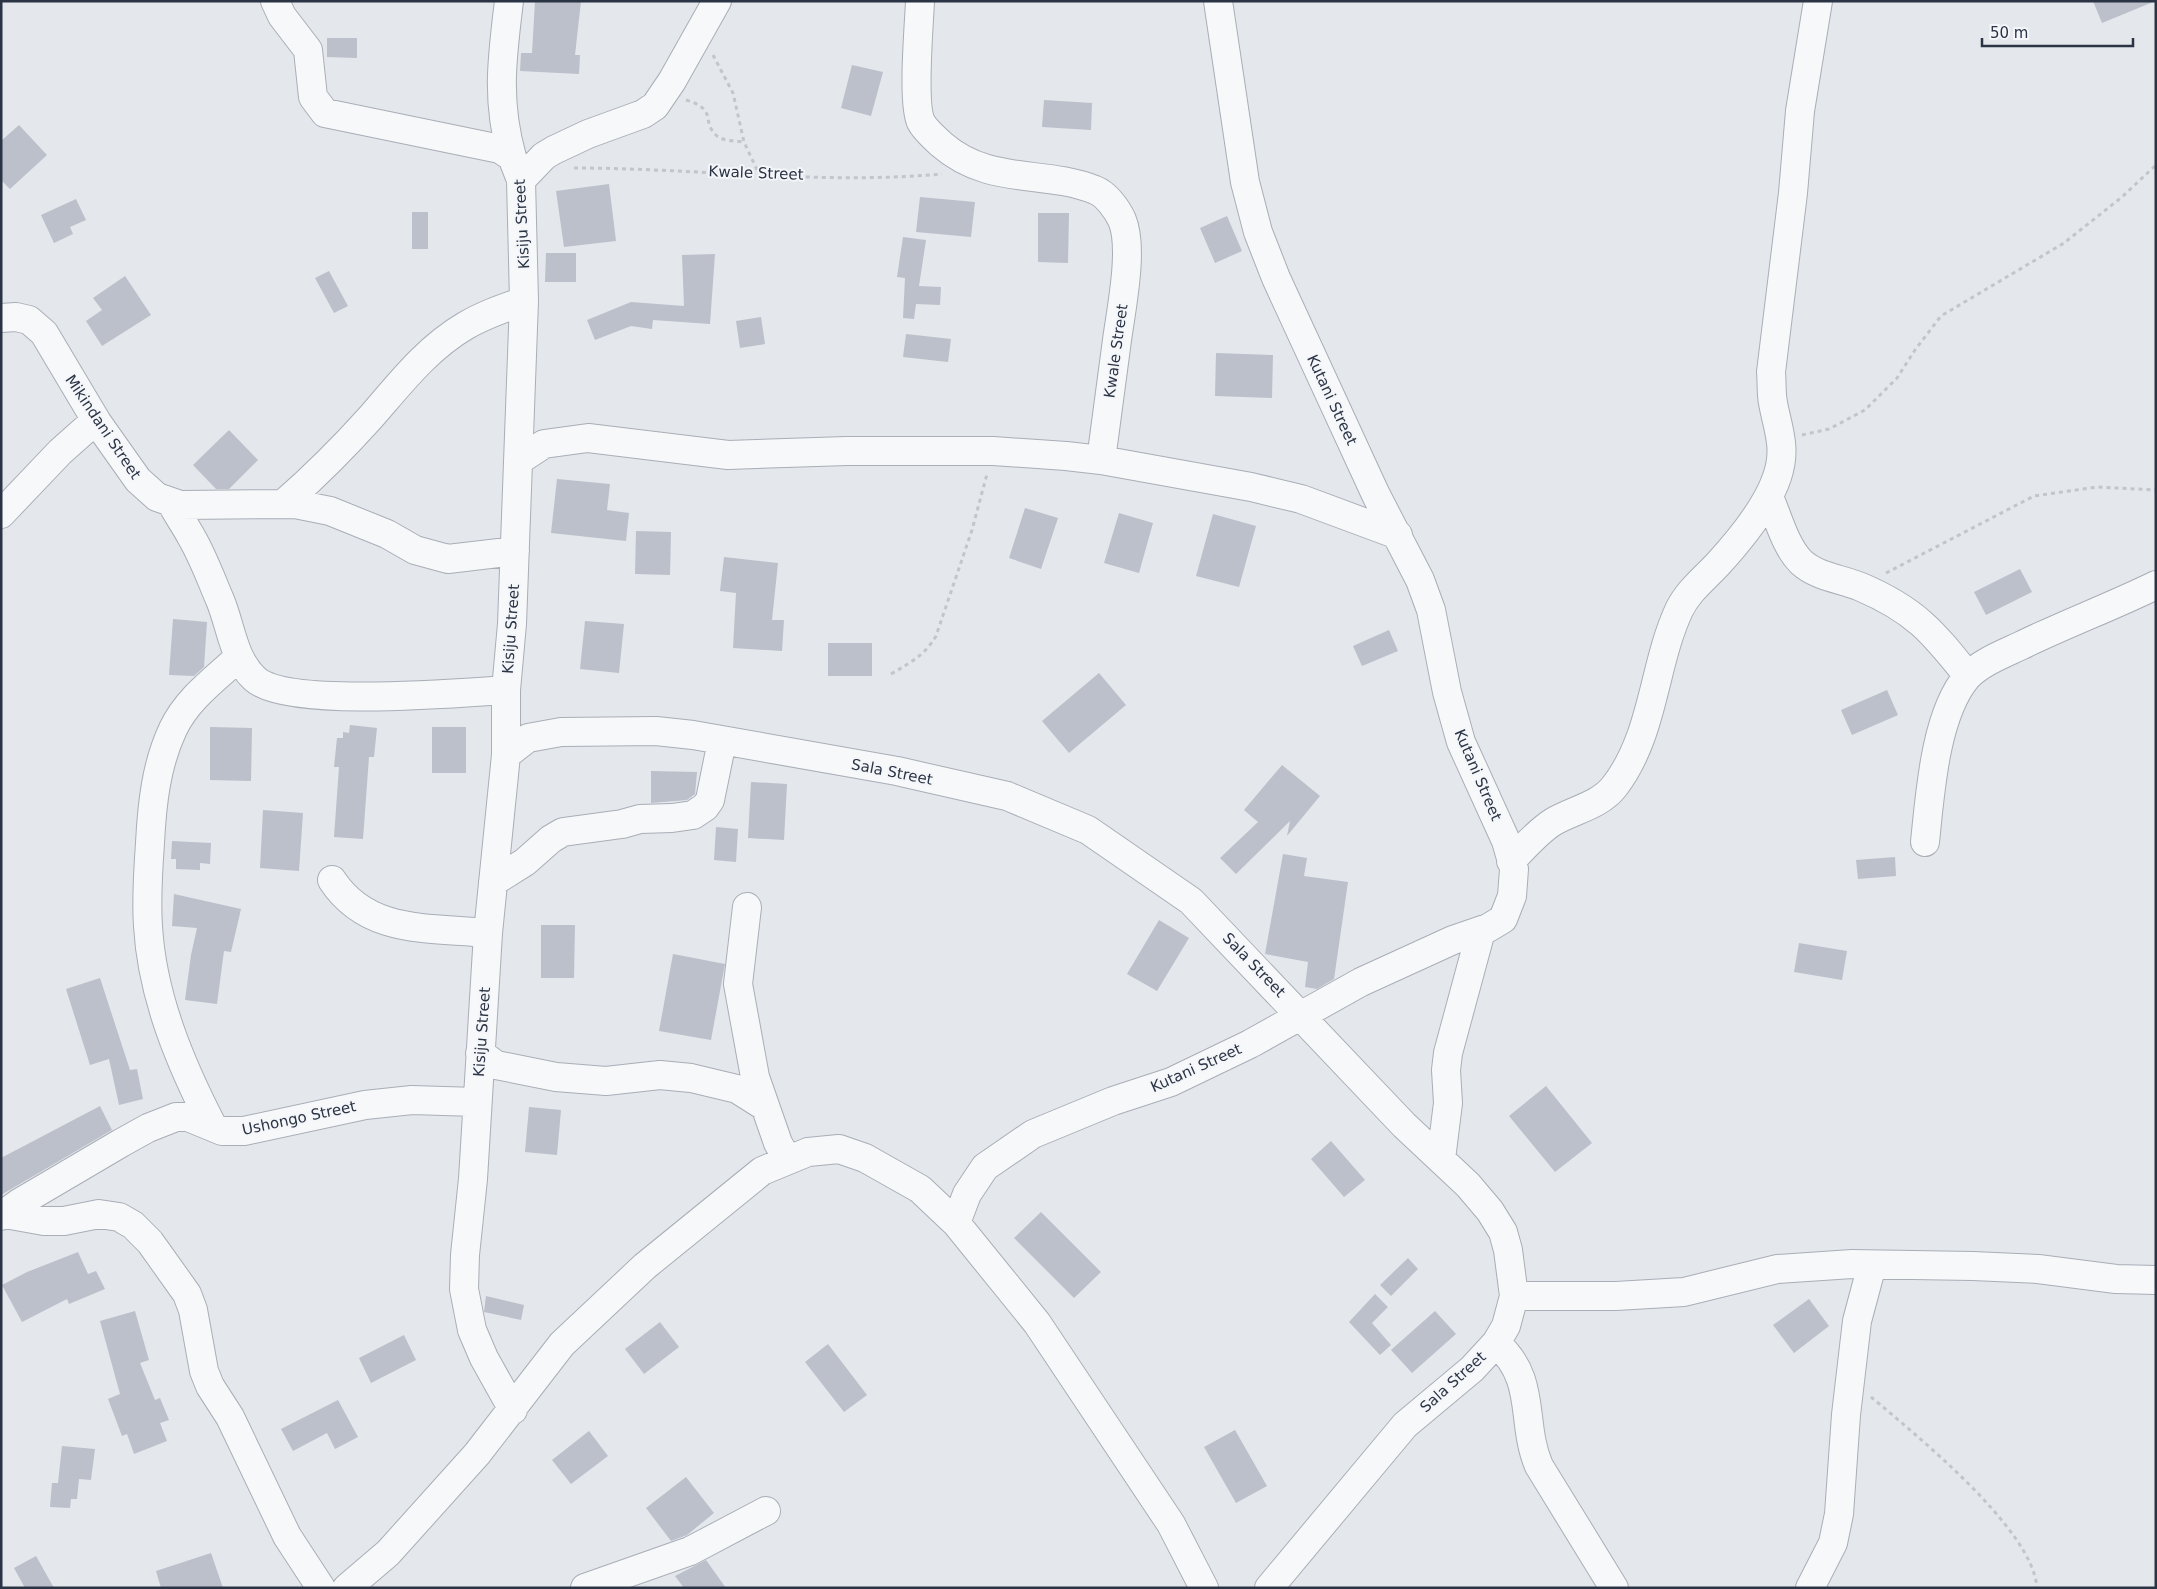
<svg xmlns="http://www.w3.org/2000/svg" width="2157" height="1589" viewBox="0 0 2157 1589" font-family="'DejaVu Sans',sans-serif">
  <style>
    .building { fill: #bbc0ca }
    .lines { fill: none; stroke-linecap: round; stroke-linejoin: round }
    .minor-casing { stroke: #a9aeb7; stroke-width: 30 }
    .path { stroke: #c2c5cb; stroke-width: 3; stroke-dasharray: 4 4; stroke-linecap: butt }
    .minor { stroke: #f7f8fa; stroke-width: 28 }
    .labels { text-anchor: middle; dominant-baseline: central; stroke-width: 4; stroke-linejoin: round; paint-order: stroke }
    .street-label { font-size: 15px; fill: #2b3445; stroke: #f4f6f9 }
  </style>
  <rect width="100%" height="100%" fill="#e4e7ec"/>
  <path class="building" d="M535 1H581L575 55H580L579 74 520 71 521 53H532Z
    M2093 1H2153V2L2102 23Z
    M327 38H357V58L327 57Z
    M852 65 883 72 871 116 841 108Z
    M1044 100 1092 103 1091 130 1042 127Z
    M19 125 47 155 10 189 1 180V141Z
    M609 184 616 241 564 247 556 191Z
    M920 197 975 202 971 237 916 232Z
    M76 199 86 220 70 227 73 234 54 243 41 215Z
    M412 212H428V249H412Z
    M1038 213H1069L1068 263 1038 262Z
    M1227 216 1242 251 1215 263 1200 228Z
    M903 237 926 240 919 286 941 287 940 305 916 304 914 319 903 318 905 278 897 277Z
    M546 253H576V282H545Z
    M715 254 710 324 653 320 652 329 631 326 595 340 587 320 631 302 684 306 682 255Z
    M329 271 348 306 334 313 315 278Z
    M125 276 151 315 102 346 86 321 102 310 93 298Z
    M761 317 765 344 740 348 736 321Z
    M906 334 951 339 948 362 903 357Z
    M1216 353 1273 355 1272 398 1215 396Z
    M229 430 258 460 229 489H216L193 465Z
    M557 479 610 484 607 510 629 513 626 541 551 533Z
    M1025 508 1058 518 1041 569 1009 558Z
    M1119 513 1153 523 1139 573 1104 563Z
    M1213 514 1256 526 1239 587 1196 576Z
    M636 531 671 532 670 575 635 574Z
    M724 557 778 563 772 620H784L782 651 733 648 736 593 720 591Z
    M2020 569 2032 592 1986 615 1974 592Z
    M173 619 207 622 204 667 194 676 169 675Z
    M585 621 624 624 619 673 580 669Z
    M1389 630 1398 651 1362 666 1353 646Z
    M828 643H872V676H828Z
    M1099 673 1126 705 1069 753 1042 721Z
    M1887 690 1898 715 1852 735 1841 710Z
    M350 725 377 728 374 757H369L363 839 334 837 339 767H334L337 738H343V732L349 733Z
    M210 727 252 728 251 781 210 780Z
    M432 727H466V773H432Z
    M1282 765 1320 796 1287 836 1290 821 1236 874 1220 858 1258 822 1244 810Z
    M651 771 697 772 695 794 687 800 651 803Z
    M751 782 787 784 784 840 748 838Z
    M263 810 303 813 299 871 260 868Z
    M716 827 738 829 736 862 714 860Z
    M172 841 211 843 210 864 200 863V870L176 869V859H171Z
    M1283 854 1307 858 1304 876 1348 882 1334 979 1317 989 1305 987 1308 962 1265 954Z
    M1895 857 1896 876 1858 879 1856 860Z
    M174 894 241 909 231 952 224 951 217 1004 185 1000 191 955 197 928 172 926Z
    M1159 920 1189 938 1157 991 1127 974Z
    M541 925H575L574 978H541Z
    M1799 943 1847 951 1842 980 1794 972Z
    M673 954 725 964 711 1040 659 1031Z
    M100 978 130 1070 137 1069 143 1099 119 1105 109 1059 90 1065 66 989Z
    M1546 1086 1592 1143 1555 1172 1509 1116Z
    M100 1106 112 1130 1 1195V1158Z
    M529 1107 561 1110 557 1155 525 1152Z
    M1331 1141 1365 1180 1344 1197 1311 1159Z
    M1041 1212 1101 1272 1074 1298 1014 1238Z
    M78 1252 88 1274 96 1271 105 1289 69 1304 67 1299 22 1322 2 1285 27 1272Z
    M1408 1258 1418 1269 1391 1296 1380 1285Z
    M1375 1294 1388 1307 1372 1323 1391 1345 1380 1355 1349 1322Z
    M486 1296 524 1305 521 1320 484 1312Z
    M1809 1299 1829 1326 1794 1353 1773 1325Z
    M135 1311 149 1360 140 1363 155 1400 160 1398 169 1420 160 1423 167 1441 134 1454 127 1434 122 1436 108 1399 120 1394 100 1321Z
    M1435 1311 1456 1334 1412 1373 1391 1350Z
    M660 1322 679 1347 644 1374 625 1349Z
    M404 1335 416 1360 371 1383 359 1358Z
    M828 1344 867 1395 844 1412 805 1362Z
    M338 1400 358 1437 335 1449 327 1433 293 1451 281 1429Z
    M1235 1430 1267 1486 1236 1503 1204 1447Z
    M589 1431 608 1456 571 1484 552 1460Z
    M62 1446 95 1449 91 1480 79 1479 77 1499H71L70 1508 50 1507 52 1483H58Z
    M686 1477 714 1513 687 1535 671 1541 646 1508Z
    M211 1553 223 1588H161L156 1571Z
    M36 1556 54 1588H25L14 1568Z
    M706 1560 726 1588H684L675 1576Z"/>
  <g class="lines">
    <defs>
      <path id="minor" d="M275 1 282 16 308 50 313 97 325 113 500 149 512 157 521 180 524 301 512 624 506 690V755L488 933 473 1179 465 1255 464 1289 472 1330 484 1358 513 1410
        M509 1C502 58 496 101 512 157
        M920 1C919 26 912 103 921 122 925 130 935 138 941 144 989 186 1042 169 1095 190 1106 194 1117 209 1122 220 1134 248 1121 310 1117 340 1112 380 1106 420 1101 460
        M521 180 544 156 554 150 588 134 643 114 655 106 672 81 717 1
        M1 318 16 317 29 320 44 333 97 422 138 480 157 497 180 505 295 504 330 511 387 534 415 550 448 559 515 551
        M518 461 544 444 588 438 728 455 847 451H993L1066 456 1101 460 1251 487 1301 499 1398 535
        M1769 497C1778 517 1785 546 1801 562 1817 577 1842 579 1861 587 1915 610 1933 632 1968 676
        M171 502C177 514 185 525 192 538 203 557 211 579 220 600 231 626 233 659 255 679 288 708 458 693 506 690
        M283 504C314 477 343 448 370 418 399 385 426 349 465 326 483 315 504 308 524 301
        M1 514 60 452 96 420
        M506 755 528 738 561 732 656 731 693 735 897 771 1007 796 1088 830 1191 901 1404 1125 1468 1185 1490 1211 1503 1232 1508 1250 1514 1296 1506 1326 1496 1343 1472 1369 1405 1425 1269 1588
        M1925 842C1930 794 1935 715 1967 677 1980 663 2003 654 2020 646 2065 624 2111 607 2156 585
        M1511 861C1524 848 1537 832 1553 822 1573 810 1599 806 1614 787 1654 736 1653 666 1679 610 1688 591 1704 579 1718 564 1739 541 1767 507 1777 477 1787 448 1778 430 1773 403 1771 393 1772 382 1771 372L1793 193 1800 111 1818 1
        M332 880C368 935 430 927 488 933
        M493 882 525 862 551 839 563 832 622 824 640 819 672 818 693 815 705 807 710 800 722 741
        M747 907 738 984 755 1077 778 1143 787 1159
        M480 1053 496 1065 556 1077 606 1081 660 1075 691 1078 737 1089 764 1106
        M213 1127C181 1065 152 997 148 926 146 899 148 871 150 843 152 804 156 765 173 729 187 699 215 679 239 657
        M1441 1159 1448 1103 1446 1070 1448 1053 1481 931
        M5 1214 44 1221H64L99 1214 119 1217 133 1225 150 1242 187 1294 193 1310 204 1371 210 1386 230 1417 287 1536 321 1588
        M1 1216 19 1203 121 1143 148 1128 176 1117H188L222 1131H244L365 1105 412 1100 476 1102
        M956 1223 967 1194 985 1167 1033 1134 1113 1101 1171 1082 1250 1044 1361 982 1453 940 1488 928 1503 919 1512 896 1514 869 1506 841 1461 742 1447 692 1431 610 1420 580 1376 495 1276 278 1258 232 1245 182 1218 1
        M1514 1296H1616L1684 1292 1777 1269 1852 1264 1973 1266 2038 1269 2116 1279 2156 1280
        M1496 1343C1538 1380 1520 1422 1539 1466L1614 1588
        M347 1588 388 1553 477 1454 562 1344 645 1266 762 1171 808 1152 839 1149 865 1158 920 1189 956 1223 1037 1323 1171 1524 1204 1588
        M585 1588 690 1551 766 1511
        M1810 1588 1833 1543 1839 1514 1846 1415 1857 1321 1872 1265"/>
    </defs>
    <use href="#minor" class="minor-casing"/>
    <path class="path" d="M713 55 733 93 744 142 759 174
      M686 100C719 110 700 121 717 136 723 141 736 141 744 142
      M574 168C696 168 820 185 942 174
      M1802 435 1829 429 1865 410 1897 378 1915 350 1941 316 2064 243 2122 197 2156 165
      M1886 573 2034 496 2097 487 2156 490
      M891 674C910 663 925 655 936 636L972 530 987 474
      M1871 1397C1916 1435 2033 1529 2037 1588"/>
    <use href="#minor" class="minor"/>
  </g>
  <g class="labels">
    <g class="street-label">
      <text transform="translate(756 173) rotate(2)">Kwale Street</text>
      <text transform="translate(522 224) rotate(-93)">Kisiju Street</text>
      <text transform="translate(1116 351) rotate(-82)">Kwale Street</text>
      <text transform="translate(1332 400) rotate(65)">Kutani Street</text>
      <text transform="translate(103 427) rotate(56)">Mikindani Street</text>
      <text transform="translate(511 629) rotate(-86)">Kisiju Street</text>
      <text transform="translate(892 772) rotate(11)">Sala Street</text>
      <text transform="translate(1478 775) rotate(67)">Kutani Street</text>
      <text transform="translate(1254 965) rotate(46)">Sala Street</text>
      <text transform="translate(482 1032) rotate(-86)">Kisiju Street</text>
      <text transform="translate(1196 1068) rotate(-24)">Kutani Street</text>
      <text transform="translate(299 1118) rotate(-12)">Ushongo Street</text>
      <text transform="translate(1453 1382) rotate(-42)">Sala Street</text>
    </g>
  </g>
  <rect width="2157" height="1589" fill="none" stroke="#2b3445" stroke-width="5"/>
  <path d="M1982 38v8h151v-8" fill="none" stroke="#2b3445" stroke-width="2.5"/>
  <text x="1990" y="38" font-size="15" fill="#2b3445" stroke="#f4f6f9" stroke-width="4" paint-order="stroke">50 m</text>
</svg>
